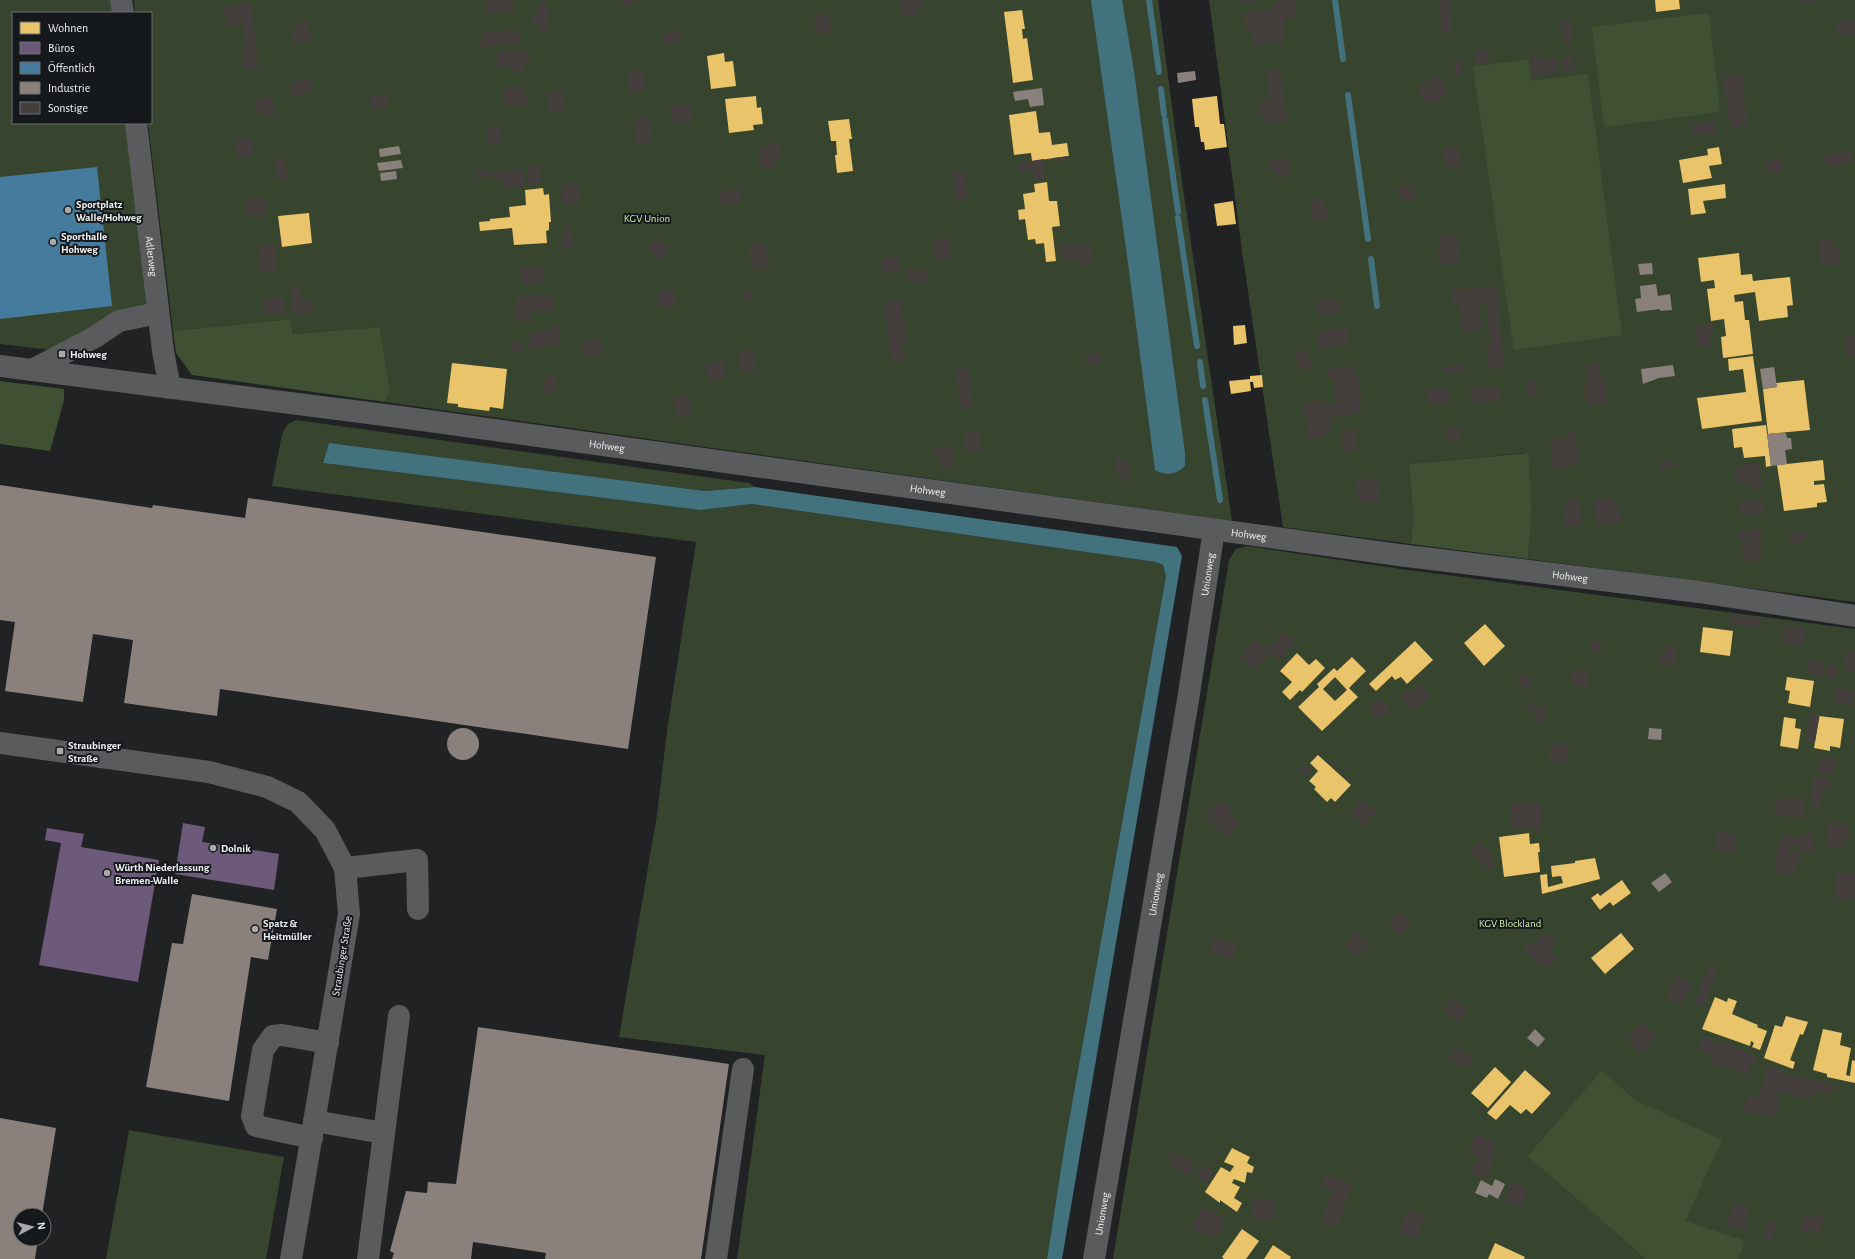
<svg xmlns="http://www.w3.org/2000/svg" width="1855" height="1259" viewBox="0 0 1855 1259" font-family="'Alegreya Sans',sans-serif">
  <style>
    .green { fill: #37452e }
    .forest { fill: #405133 }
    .water { fill: #43727f }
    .homes { fill: #e9c46a; fill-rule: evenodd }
    .offices { fill: #6d597a }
    .public { fill: #457b9d }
    .industry { fill: #8a817c }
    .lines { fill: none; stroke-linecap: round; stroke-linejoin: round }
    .stream { stroke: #43727f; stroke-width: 6 }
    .building { fill: #443f3c }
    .minor { stroke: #595b5c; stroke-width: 22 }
    .poi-dot { fill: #a7a9ab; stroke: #16191b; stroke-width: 1.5 }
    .labels { text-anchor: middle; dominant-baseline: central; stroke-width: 4; stroke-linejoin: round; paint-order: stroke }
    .poi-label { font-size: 11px; font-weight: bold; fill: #eff1f3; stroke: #16191b; text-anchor: start }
    .park-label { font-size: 11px; fill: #cbeeb0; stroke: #16191b }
    .street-label { font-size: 11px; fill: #eff1f3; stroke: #16191b }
  </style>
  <rect width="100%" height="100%" fill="#202224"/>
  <path class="green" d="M0 0H111L112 13H13V123H126L149 309 50 350 0 344Z
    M134 0H1158L1181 175 1232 521 385 402 390 391 380 327 293 334 290 319 173 331 148 123H151V13H135Z
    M1209 0H1855V602L1528 559 1532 509 1527 453 1409 464 1413 516 1411 544 1283 527 1243 258Z
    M296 420 749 483 755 487 705 491 329 443 323 463 700 510 752 504 1156 562 1163 565 1166 576 1065 1143 1047 1259H737L765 1055 619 1037 657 815 667 731 696 542 272 486 282 434 288 424Z
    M1247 546 1401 569 1855 629V1259H1113L1229 560 1236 549Z
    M129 1130 284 1157 266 1259H106Z"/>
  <path class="forest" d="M1709 13 1720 112 1604 127 1592 27Z
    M1529 59 1532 81 1588 74 1622 335 1514 350 1473 67Z
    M290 319 293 334 380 327 390 391 385 402 192 375 176 353 173 331Z
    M0 381 64 389V400L50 451 0 444Z
    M1528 453 1532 509 1528 559 1411 544 1413 516 1409 464Z
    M1602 1070 1635 1100 1722 1140 1685 1221 1745 1241 1738 1259H1645L1635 1249 1528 1156Z"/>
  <path class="water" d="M1091 0H1122L1134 71 1185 453V466C1175 475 1167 476 1155 470L1126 248Z
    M329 443 705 491 755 487 1177 547 1182 556 1062 1259H1047L1065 1143 1166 576 1163 565 1156 562 752 504 700 510 323 463Z"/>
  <path class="homes" d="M1655 0H1679L1680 9 1656 12Z
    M1022 10 1025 29H1022L1023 39 1027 38 1033 80 1013 83 1004 12Z
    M724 53 725 62 733 61 736 86 711 89 707 56Z
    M756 96 757 108 761 107 763 124 753 125 754 130 729 133 725 99Z
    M1217 96 1220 124H1224L1227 147 1205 150 1204 142H1201L1199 127H1195L1192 99Z
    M1036 111 1039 133 1050 132 1052 145 1067 143 1069 156 1032 161 1031 153 1014 155 1009 115Z
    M849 119 852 139H849L853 171 837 173 835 155H837L836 141H831L828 121Z
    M1719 147 1722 164 1709 166 1712 178 1683 183 1679 160 1708 155 1707 149Z
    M1047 182 1049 201H1057L1060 226 1052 227 1056 261 1046 262 1044 243 1036 244 1035 239 1028 240 1025 219 1019 220 1018 210 1025 209 1023 194 1035 192 1034 184Z
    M1725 184 1726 198 1703 201 1706 213 1691 215 1688 189Z
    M543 188 544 195 549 194 551 222H549V230L546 231 547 243 514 245 512 228 480 231 479 222 490 221V219L510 217 509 207 526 205 525 190Z
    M1233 201 1236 224 1217 226 1214 204Z
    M309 213 312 243 282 247 278 216Z
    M1739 253 1741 275 1752 274 1753 281 1790 277 1793 305 1787 306 1788 317 1759 321 1755 292 1734 295 1735 302 1743 301 1745 320H1749L1753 354 1723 358 1721 337 1726 336 1724 319 1711 321 1707 289 1715 288 1714 280 1701 282 1698 258Z
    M1245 325 1247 343 1234 345 1233 326Z
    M1753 356 1762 421 1702 429 1697 398 1746 392 1743 369 1729 371 1728 359Z
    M452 363 507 369 503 409 490 407 489 411 458 407V404L447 403Z
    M1262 375 1263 387 1254 388 1253 382H1250L1251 391 1231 394 1229 381 1250 379V376Z
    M1804 380 1810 430 1768 434 1763 389 1777 387 1776 383Z
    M1766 425 1771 466 1766 467 1765 456 1744 458 1742 447 1734 448 1732 429Z
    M1823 460 1825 480 1814 481V485L1824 484 1827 502 1817 503V507L1784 511 1777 465Z
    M1485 624 1505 646 1484 666 1464 643Z
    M1703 627 1733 631 1730 656 1700 652Z
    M1415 641 1433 660 1407 684 1401 677 1395 680 1392 676 1376 691 1369 684Z
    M1297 653 1309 665 1316 659 1325 668 1302 692 1300 690 1290 700 1282 692 1292 682 1280 671Z
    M1352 657 1366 671 1349 688 1358 697 1322 731 1298 707 1319 687 1317 684 1334 668 1337 671ZM1335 677 1347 690 1335 701 1323 689Z
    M1787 677 1814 681 1810 707 1788 703 1790 691 1785 690Z
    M1819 716 1844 719 1840 748 1830 746V751L1814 748Z
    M1784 717 1796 719 1795 728 1801 729 1798 749 1780 746Z
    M1318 755 1351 785 1335 802 1331 798 1327 802 1314 789 1316 787 1309 781 1318 771 1310 763Z
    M1529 833 1530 844 1539 843 1540 852H1538L1540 872 1504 877 1499 837Z
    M1595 858 1600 879 1542 894 1540 875 1547 874 1548 887 1563 883 1561 876 1552 877 1551 866 1575 863V861Z
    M1622 880 1631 893 1613 906 1610 902 1600 910 1591 898 1598 893 1600 896Z
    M1621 933 1634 949 1605 974 1591 958Z
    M1715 997 1727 1002 1728 998 1737 1001 1732 1014 1758 1025 1757 1027 1767 1031 1760 1050 1752 1047 1754 1043 1751 1041 1750 1046 1702 1029Z
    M1786 1016 1808 1022 1803 1035 1800 1034 1790 1060 1795 1062 1793 1069 1764 1058 1775 1025 1782 1027Z
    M1823 1029 1842 1033 1840 1045 1851 1048 1846 1075 1850 1076 1852 1060 1855 1061V1083L1827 1077V1074L1813 1070Z
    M1495 1067 1511 1082 1488 1108 1471 1093Z
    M1525 1070 1551 1093 1532 1114 1526 1109 1521 1114 1510 1105 1496 1120 1487 1113Z
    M1232 1148 1250 1157 1247 1163 1254 1167 1252 1173 1247 1172 1245 1183 1234 1179 1232 1183 1240 1187 1234 1198 1242 1203 1237 1212 1220 1200V1203L1205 1192 1221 1167 1230 1172 1234 1166 1224 1162Z
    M1242 1229 1259 1241 1246 1259H1224L1222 1257Z
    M1495 1243 1525 1257 1524 1259H1488Z
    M1273 1245 1291 1257 1290 1259H1264Z"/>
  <path class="offices" d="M183 823 205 827 202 842 279 854 274 890 175 874Z
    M47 828 84 834 81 847 159 860 138 982 39 965 61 843 45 840Z"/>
  <path class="public" d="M97 167 112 306 0 319V177Z"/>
  <path class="industry" d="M1195 71 1196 80 1178 83 1177 73Z
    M1042 88 1044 105 1030 107 1028 99 1015 101 1013 92Z
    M399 146 401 154 380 157 379 149Z
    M401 160 403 168 379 171 377 163Z
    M396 171 397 179 381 181 380 173Z
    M1652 263 1653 274 1640 275 1638 264Z
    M1656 284 1658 296 1670 294 1672 310 1660 311V309L1637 312 1635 299 1641 298 1640 286Z
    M1673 365 1675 376 1659 378 1643 384 1641 369Z
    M1774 367 1777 387 1763 389 1760 369Z
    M1776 433H1786L1787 438H1791L1792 449 1785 450 1787 464 1771 466 1767 434Z
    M0 485 152 508 153 505 245 518 248 498 656 557 628 749 220 689 217 716 124 703 133 640 93 634 83 702 5 691 15 622 0 620Z
    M1649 728 1662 729 1661 740 1648 739Z
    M447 744a16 16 0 1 1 32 0a16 16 0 1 1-32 0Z
    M1665 873 1672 882 1659 892 1651 883Z
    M192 894 277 909 268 960 251 957 229 1101 146 1087 172 943 183 944Z
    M478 1027 729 1064 701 1259H545L546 1253 473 1242 471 1259H392L394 1253 390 1251 406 1191 427 1193 428 1182 456 1184Z
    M1535 1029 1545 1039 1538 1047 1527 1038Z
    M0 1118 56 1128 42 1215H20V1239H38L35 1259H0Z
    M1495 1179 1505 1184 1498 1199 1489 1194 1487 1198 1475 1193 1481 1180 1492 1186Z"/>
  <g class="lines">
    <path class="stream" d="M1149 0 1159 72
      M1335 0 1343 59
      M1161 89 1164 115
      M1348 95 1368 239
      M1165 120 1178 212
      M1178 218 1197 346
      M1371 259 1377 306
      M1200 362 1203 386
      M1205 400 1220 500"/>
  </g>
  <path class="building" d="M486 0H514L515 11 487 14Z
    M622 0H634L635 5 623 7Z
    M901 0H924V4L918 5 919 14 903 16Z
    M1241 0H1259V1L1242 3Z
    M1281 0H1294L1296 16 1283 18 1286 41 1255 46 1252 29 1246 30 1244 15 1250 14V12L1275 8 1274 1Z
    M1439 0H1449L1452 32 1442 33Z
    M1800 0H1815V1L1801 3Z
    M548 2 549 30 539 31V25L533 26 532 16 538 15 537 3Z
    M251 3 259 68 243 70 241 50H247L243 24 226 27 224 7Z
    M830 13 831 33 815 34 813 15Z
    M1855 19V33L1838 35 1836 21Z
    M309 20 311 41 294 43 292 28 299 27 298 21Z
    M1571 20 1574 41 1562 43 1560 21Z
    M518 29 519 43 482 47 481 33Z
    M680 30 681 42 664 44 663 32Z
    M1489 49 1490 64 1476 66 1474 51Z
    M528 50 530 64H524L525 71 512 72 511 66 498 67 496 53Z
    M1573 53 1575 70 1564 71 1562 57 1569 56V54Z
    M1540 56V60L1558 58 1560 72 1532 75 1530 57Z
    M1460 59 1462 76 1456 77 1453 60Z
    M1280 69 1288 121 1265 124 1263 115H1259L1258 107H1262L1261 99 1270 98 1266 71Z
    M643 71 646 90 630 92 627 73Z
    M1741 74 1748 125 1730 128 1723 76Z
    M1436 75 1449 92 1430 106 1417 89Z
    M311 79 313 93 291 96 289 82Z
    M525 86 528 104 505 106 502 89Z
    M564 90 567 110 549 112 546 92Z
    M389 94 390 106 371 108 370 96Z
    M271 96 275 116 265 118 264 111 257 112 255 98Z
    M690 103 692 122 673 125 670 106Z
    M649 117 652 142 636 144 633 119Z
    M1715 121 1717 133 1693 135 1692 124Z
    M500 126 503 144 489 145 487 127Z
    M252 137 254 156 237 158 235 139Z
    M779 142 782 157 775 158 776 166 760 168 758 147 766 146V144Z
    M1459 146 1462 166 1446 168 1443 148Z
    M1851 151 1852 164 1826 167 1825 154Z
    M1069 156V160L1053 162V158Z
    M284 157 288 179 277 180 274 159Z
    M1781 157 1783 171 1768 173 1766 160Z
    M1286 158 1289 176 1276 178 1275 172H1270L1268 161Z
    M1044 159 1046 179 1034 180 1033 171 1019 173 1018 163Z
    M540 165 542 184 528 185 527 167Z
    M522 168 524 186 504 188 503 180 495 181 494 171Z
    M491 169 492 177 476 179 475 171Z
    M964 171 968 198 955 200 952 172Z
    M577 183 580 202 563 204 561 185Z
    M1413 184 1415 199 1400 201 1398 186Z
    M740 188 742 202 720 205 719 191Z
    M246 198 267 199 266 215H246Z
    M1325 199 1328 220 1313 222 1311 200Z
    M571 226 574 246 561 248 560 238 564 237 563 227Z
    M1457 235 1460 262 1439 264 1437 249 1441 248 1439 237Z
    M657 237 670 249 660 261 647 249Z
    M949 237 952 258 936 260 934 239Z
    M1830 239 1831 249 1839 248 1840 262 1821 264 1818 240Z
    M765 242 769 269 752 271 748 245Z
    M1089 242 1093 262 1079 265 1078 260 1073 261 1072 258 1063 260 1060 247Z
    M259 244 277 245 275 272 257 270Z
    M898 256 901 270 883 273 880 259Z
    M544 267V282L521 284 520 268Z
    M906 269H928V284H913V279H906Z
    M301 286 302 302 313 301 314 312 293 314 290 287Z
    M1496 286 1504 368 1490 370V366H1488L1486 344 1494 343V341H1490L1486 303 1479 304 1482 329 1463 331 1460 305H1453L1451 290Z
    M657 299a10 10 0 1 1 20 0a10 10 0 1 1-20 0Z
    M749 291 750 301 745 302 744 292Z
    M517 295H553V312H529V321H514V306L517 305Z
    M263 297H284L285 314H264Z
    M1337 297 1339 312 1319 315 1317 300Z
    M901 300 906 343H902L904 362 891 363 885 301Z
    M1712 323 1713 331 1709 332 1711 345 1699 347 1695 326Z
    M550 325H559L560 344 540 345V349L529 350V332H550Z
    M1347 327 1349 343 1319 348 1317 332Z
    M1855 336V358H1848L1845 338Z
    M601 339 603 354 584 356 581 342Z
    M519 341 523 344 522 350 518 353 513 351 511 346 514 342Z
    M753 349 756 371 741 373 738 351Z
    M1309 350 1312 368 1298 370 1295 352Z
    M1100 353 1101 363 1086 365 1085 355Z
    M724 361 726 378 708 381 705 363Z
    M1599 363 1601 380 1605 379 1608 403 1587 405 1584 382H1587L1585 365Z
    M1353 365 1354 373 1358 372 1362 402 1359 403 1360 413 1330 418 1332 430 1324 431 1325 437 1308 439 1303 403 1327 400 1328 406 1338 405 1334 378 1329 379 1328 369Z
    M1463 365V372L1444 374 1443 367Z
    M968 368 973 406 960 408 955 370Z
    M546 374 556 375 554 394 543 393Z
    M1534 379 1537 396 1529 397 1527 381Z
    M1500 386 1501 401 1471 403 1470 387Z
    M1448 388 1449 403 1429 405 1427 389Z
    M688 394 691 416 677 419 673 397Z
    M1460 427 1462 441 1447 442 1445 428Z
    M1355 428 1358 451 1343 453 1341 430Z
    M979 431 981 451 966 452 964 433Z
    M1575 432 1579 465 1553 468 1550 440 1565 438V433Z
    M951 446 954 467 941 469 940 460H935L934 448Z
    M1115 457H1122V462L1128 461 1130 480 1122 481 1121 474H1116Z
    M1674 460 1675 468 1661 470 1659 462Z
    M1759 463 1762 487 1748 489 1747 483 1737 484 1735 466Z
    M1377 477 1380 501 1359 503 1356 479Z
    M1612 497 1614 506H1618L1621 523 1597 526 1593 499Z
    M1580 498 1582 526 1565 527 1564 506H1567V499Z
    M1764 499 1765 513 1741 516 1739 502Z
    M1761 528 1762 562H1743L1742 541 1748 540V537L1738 538V531Z
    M1805 531 1806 542 1790 543 1789 532Z
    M1734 614 1762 618 1761 628 1729 624V618L1733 619Z
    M1784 625 1806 629 1803 646 1781 643Z
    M1283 631 1296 642 1279 660 1270 652 1254 670 1239 657 1255 639 1267 649Z
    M1596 638 1603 647 1595 653 1588 645Z
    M1665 647 1677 648 1676 664 1658 663 1659 653H1664Z
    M1846 650 1855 652V672L1843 670Z
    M1808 661 1825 663 1823 676 1806 673Z
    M1827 665 1836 666 1834 679 1826 677Z
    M1573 669 1590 671 1588 688 1571 685Z
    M1524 672 1533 682 1525 690 1516 680Z
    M1420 684 1430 695 1413 711 1401 698 1409 690 1412 692Z
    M1834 688 1855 691 1853 705 1833 702Z
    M1379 697 1391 709 1378 720 1367 708Z
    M1528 703 1547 707 1544 723 1534 721 1535 712 1527 711Z
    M1810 713 1820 714 1815 742 1806 741Z
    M1551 743 1569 746 1566 765 1548 762Z
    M1819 756 1835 759 1833 776 1816 773Z
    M1304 764 1312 770 1306 777 1298 771Z
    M1812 777 1826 778V780L1830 781 1829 789 1823 788 1821 809 1813 808 1814 802 1810 801Z
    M1777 797 1795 800 1796 797 1806 799 1803 819 1774 815Z
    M1222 800 1233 810 1229 815 1239 824 1227 837 1204 816 1215 803 1218 805Z
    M1362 800 1376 812 1364 826 1351 814Z
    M1512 802 1542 803 1541 829 1511 828Z
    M1828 822 1848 824 1847 842H1845L1844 848 1826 846Z
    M1717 831 1737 834 1735 854 1714 851Z
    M1803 833 1814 834 1813 853 1802 852V847L1789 845 1788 850 1800 851 1797 874 1775 873 1777 844 1782 845 1783 835 1803 837Z
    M1479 842 1493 855 1489 859 1495 865 1489 870 1470 851Z
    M1837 871 1855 874V891H1853L1852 900 1834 898Z
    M1397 914 1404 915 1412 922 1400 936 1391 929 1390 923Z
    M1356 932 1370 944 1359 957 1345 944Z
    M1542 934 1545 936 1546 934 1556 941 1549 951 1557 957 1548 969 1523 950 1529 941 1533 945Z
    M1214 937 1237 943 1232 959 1209 952Z
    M1709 966 1718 969 1703 1007 1695 1004Z
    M1676 976 1692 983 1682 1005 1666 998Z
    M1454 997 1468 1011 1457 1022 1443 1009Z
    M1641 1023 1656 1037 1642 1054 1626 1039Z
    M1704 1035 1720 1044 1722 1040 1758 1058 1755 1064 1752 1063 1746 1076 1724 1064 1721 1069 1711 1063 1714 1058 1697 1049Z
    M1457 1046 1473 1060 1464 1070 1448 1057Z
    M1768 1065 1784 1070 1783 1074 1834 1084 1832 1095 1812 1091 1811 1099 1777 1092 1776 1098H1779L1776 1117 1744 1111 1749 1095 1758 1098Z
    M1476 1134 1496 1143 1492 1152 1496 1154 1485 1179 1470 1172 1477 1156 1468 1152Z
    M1173 1150 1196 1165 1188 1176 1166 1161Z
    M1203 1165 1214 1172 1207 1184 1195 1177Z
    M1326 1174 1352 1184 1337 1227 1321 1221 1332 1190 1322 1186Z
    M1512 1182 1528 1189 1520 1208 1504 1201Z
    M1256 1197 1277 1202 1272 1222 1252 1217Z
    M1734 1202 1749 1207 1745 1220 1748 1221 1745 1231 1727 1226Z
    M1203 1207 1226 1221 1214 1239 1199 1230 1198 1232 1190 1227Z
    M1409 1208 1426 1216 1416 1240 1399 1232Z
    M1814 1214 1824 1216 1820 1235 1800 1230 1802 1217 1813 1219Z
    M1768 1220 1776 1223 1772 1240 1763 1238Z"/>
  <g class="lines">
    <g class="minor">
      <path d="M121 0 123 13"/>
      <path id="s1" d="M136 123 163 351 170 388"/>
      <path id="s2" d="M0 366 400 417 1399 555 1699 592 1855 616"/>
      <path d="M32 370 95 337 119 321 158 313"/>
      <path d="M0 743 209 772 267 787 298 802 325 830 345 868 349 914 291 1259"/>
      <path d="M345 868 417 860 418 909"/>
      <path d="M314 1121 384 1133"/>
      <path d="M312 1138 256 1126 252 1116 263 1050 273 1036 282 1035 328 1043"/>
      <path d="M368 1259 399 1016"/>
      <path d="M716 1259 743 1069"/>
      <path id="s3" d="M1094 1259 1188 700 1214 530"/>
    </g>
  </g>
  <g class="poi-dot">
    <circle cx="68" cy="210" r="4"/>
    <circle cx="53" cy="242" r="4"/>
    <rect x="58" y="350" width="8" height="8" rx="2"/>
    <rect x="56" y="747" width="8" height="8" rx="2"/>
    <circle cx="213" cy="848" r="4"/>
    <circle cx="107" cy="873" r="4"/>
    <circle cx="255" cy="929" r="4"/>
  </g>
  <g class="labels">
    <g class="poi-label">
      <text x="76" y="204">Sportplatz<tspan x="76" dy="13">Walle/Hohweg</tspan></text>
      <text x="61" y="236">Sporthalle<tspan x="61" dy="13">Hohweg</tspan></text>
      <text x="70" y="354">Hohweg</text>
      <text x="68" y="745">Straubinger<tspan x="68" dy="13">Straße</tspan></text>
      <text x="221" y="848">Dolnik</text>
      <text x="115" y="867">Würth Niederlassung<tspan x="115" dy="13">Bremen-Walle</tspan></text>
      <text x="263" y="923">Spatz &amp;<tspan x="263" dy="13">Heitmüller</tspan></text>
    </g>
    <g class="park-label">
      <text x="647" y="218">KGV Union</text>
      <text x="1510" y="923">KGV Blockland</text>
    </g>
    <g class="street-label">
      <text stroke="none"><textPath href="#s1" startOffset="134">Adlerweg</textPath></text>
      <text stroke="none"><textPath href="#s2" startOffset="612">Hohweg</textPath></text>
      <text stroke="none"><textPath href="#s2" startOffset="936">Hohweg</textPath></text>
      <text stroke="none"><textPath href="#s2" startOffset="1260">Hohweg</textPath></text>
      <text stroke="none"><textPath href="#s3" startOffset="694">Unionweg</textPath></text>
      <text stroke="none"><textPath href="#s2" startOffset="1584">Hohweg</textPath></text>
      <text stroke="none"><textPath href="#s3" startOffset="370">Unionweg</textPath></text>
      <text transform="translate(342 956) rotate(-81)">Straubinger Straße</text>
      <text stroke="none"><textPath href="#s3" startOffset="46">Unionweg</textPath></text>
    </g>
  </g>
  <rect x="12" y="12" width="140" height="112" fill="#16191b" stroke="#6d6f71"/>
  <rect x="20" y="22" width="20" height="12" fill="#e9c46a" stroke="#6d6f71"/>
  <text x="48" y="32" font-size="12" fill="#eff1f3">Wohnen</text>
  <rect x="20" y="42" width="20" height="12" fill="#6d597a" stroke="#6d6f71"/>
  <text x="48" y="52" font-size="12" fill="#eff1f3">Büros</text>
  <rect x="20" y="62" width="20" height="12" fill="#457b9d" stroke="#6d6f71"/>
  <text x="48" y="72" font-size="12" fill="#eff1f3">Öffentlich</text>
  <rect x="20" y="82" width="20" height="12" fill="#8a817c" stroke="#6d6f71"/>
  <text x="48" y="92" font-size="12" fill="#eff1f3">Industrie</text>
  <rect x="20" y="102" width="20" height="12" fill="#443f3c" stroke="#6d6f71"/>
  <text x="48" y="112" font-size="12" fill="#eff1f3">Sonstige</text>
  <g transform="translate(32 1227) rotate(83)"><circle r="19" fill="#16191b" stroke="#6d6f71"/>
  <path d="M0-3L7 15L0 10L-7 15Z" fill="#a7a9ab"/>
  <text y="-6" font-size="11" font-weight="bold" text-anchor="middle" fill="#eff1f3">N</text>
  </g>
</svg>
